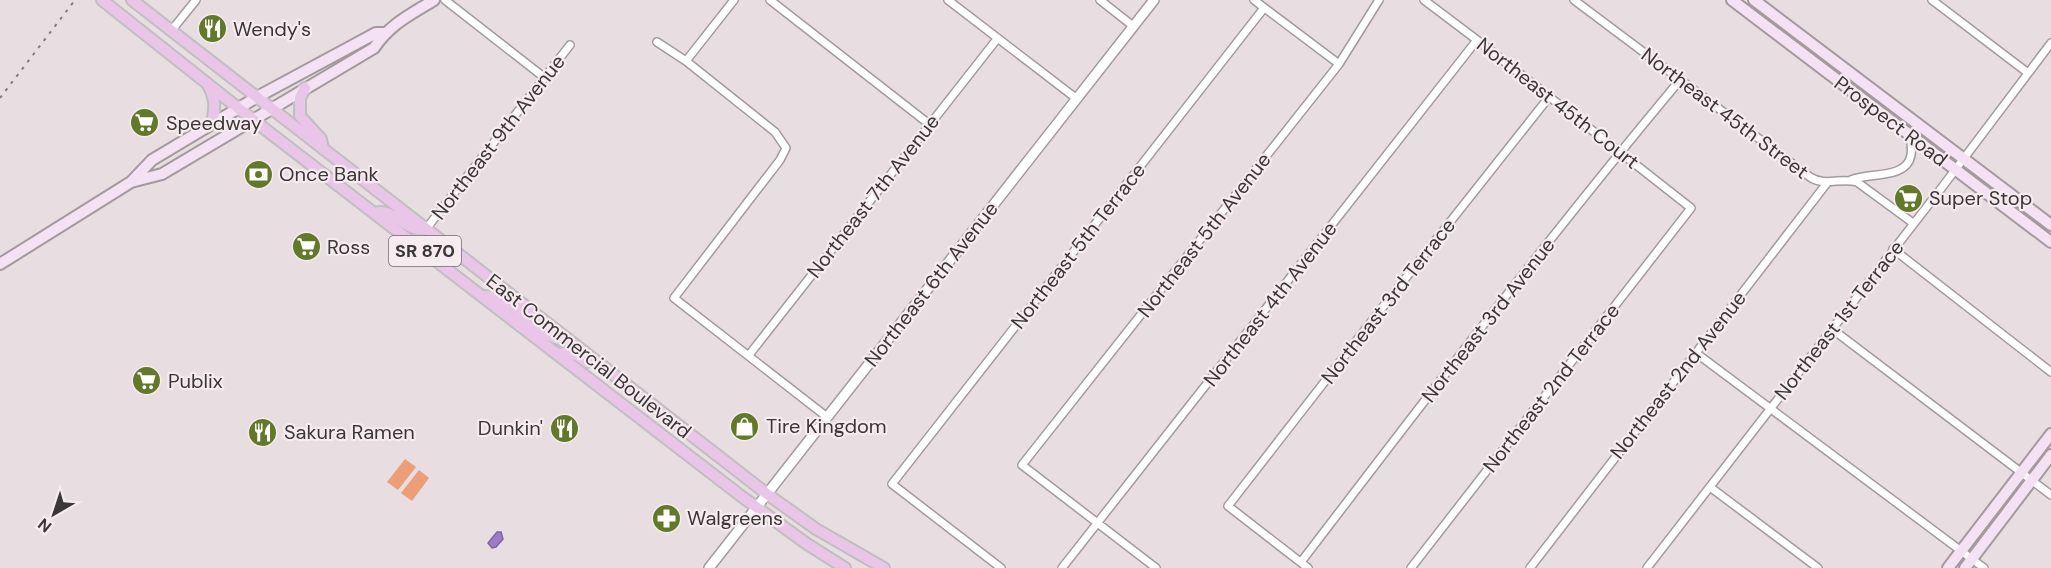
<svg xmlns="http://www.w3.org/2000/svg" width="2051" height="568" viewBox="0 0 2051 568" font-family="'DM Sans',sans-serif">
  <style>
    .green { fill: #ec9e79 }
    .water { fill: #9c7acc; stroke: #7f66a0; stroke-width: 1.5 }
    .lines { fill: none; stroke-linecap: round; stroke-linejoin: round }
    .minor-casing { stroke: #a4999d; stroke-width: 10 }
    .tertiary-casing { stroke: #a4999d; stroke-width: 12 }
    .secondary-casing { stroke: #a4999d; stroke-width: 14 }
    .primary-casing { stroke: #c0bfbf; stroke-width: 14 }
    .minor { stroke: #fff; stroke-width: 7 }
    .tertiary { stroke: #fff; stroke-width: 9 }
    .secondary { stroke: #f4e2f4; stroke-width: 10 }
    .primary { stroke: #e9c6e8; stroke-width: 10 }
    .rail { stroke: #847c7f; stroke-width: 2; stroke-dasharray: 3 6; stroke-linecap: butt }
    .labels { text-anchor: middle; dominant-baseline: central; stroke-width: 4.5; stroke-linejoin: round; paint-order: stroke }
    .shield { fill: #f6ebef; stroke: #736c6f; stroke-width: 1.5 }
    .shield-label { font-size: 18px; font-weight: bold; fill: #3b3638 }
    .poi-label { font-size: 20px; fill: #3b3638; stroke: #f6ebef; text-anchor: start }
    .street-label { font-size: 20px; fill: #3b3638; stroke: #f6ebef }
  </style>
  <rect width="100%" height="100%" fill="#e8dde1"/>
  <path class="green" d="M405 459 416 467 398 490 387 482Z
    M419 470 429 478 412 501 401 493Z"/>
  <path class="water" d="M497 532H501L503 539 496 547 492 548 488 543Z"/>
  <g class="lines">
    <defs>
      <path id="minor" d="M445 0 545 78
        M770 0 929 124
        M948 0 1077 99
        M1100 0 1133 26
        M1254 0 1339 64
        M1574 0 1810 177C1825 187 1841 177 1857 182L1913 223
        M1932 0 2028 73
        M171 31 196 0
        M657 42 686 61 775 132 786 148 780 160 674 298 827 417
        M686 61 734 0
        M1851 180C1867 172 1907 180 1911 155 1912 149 1911 141 1910 135
        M426 229 570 45
        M1893 249 2051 372
        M1832 329 2051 495
        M1696 353 1984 568
        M749 355 997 39
        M1710 487 1818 568
        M1301 562C1425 400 1549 237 1680 80
        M1001 568 892 484 1264 8
        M1062 568 1477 40
        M1156 568 1022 465 1339 64 1379 0
        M1308 568 1228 506 1378 313 1549 97
        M1411 568 1691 208 1477 40 1424 0
        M1530 568 1827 183
        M1647 568 1943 186 2051 43"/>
      <path id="tertiary" d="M709 568 1154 0"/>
      <path id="secondary" d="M1732 0 2051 242
        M1754 0 2051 225
        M131 182 162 174 374 48C390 24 410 15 434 0
        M0 264 131 182 152 160 257 97 376 33H384
        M1948 568 2051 434
        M1965 568 2051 455"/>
      <path id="primary" d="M102 0 252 119 741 496 807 544 845 568
        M132 0 767 494 816 529 884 568
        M208 85C216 99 215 108 212 124
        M305 88 300 98V116L321 139 323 149
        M375 213C395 207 405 233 426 229
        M412 240C424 238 435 244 444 251
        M482 296C489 296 495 296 501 299 520 308 547 345 568 339
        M557 354C569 352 577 354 587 362"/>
    </defs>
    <use href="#minor" class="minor-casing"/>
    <use href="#tertiary" class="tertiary-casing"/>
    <use href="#secondary" class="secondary-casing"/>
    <use href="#primary" class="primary-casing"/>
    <use href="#minor" class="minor"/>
    <use href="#tertiary" class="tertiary"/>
    <use href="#secondary" class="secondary"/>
    <use href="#primary" class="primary"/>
    <path class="rail" d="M0 98 75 0"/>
  </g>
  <defs>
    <symbol id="restaurant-disc" viewBox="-11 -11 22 22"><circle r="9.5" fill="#63792a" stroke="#f6ebef"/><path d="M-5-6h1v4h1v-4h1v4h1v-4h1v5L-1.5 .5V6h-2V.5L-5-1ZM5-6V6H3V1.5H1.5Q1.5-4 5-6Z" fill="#fff"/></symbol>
    <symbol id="supermarket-disc" viewBox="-11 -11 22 22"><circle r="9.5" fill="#63792a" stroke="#f6ebef"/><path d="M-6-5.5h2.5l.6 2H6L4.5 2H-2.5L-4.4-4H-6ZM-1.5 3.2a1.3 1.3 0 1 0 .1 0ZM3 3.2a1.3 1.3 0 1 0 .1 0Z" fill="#fff"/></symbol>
    <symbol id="bank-disc" viewBox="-11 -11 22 22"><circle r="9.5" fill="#63792a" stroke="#f6ebef"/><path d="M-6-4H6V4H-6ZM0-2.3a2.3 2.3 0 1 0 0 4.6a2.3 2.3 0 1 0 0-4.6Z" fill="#fff"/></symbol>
    <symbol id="shop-disc" viewBox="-11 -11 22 22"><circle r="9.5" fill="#63792a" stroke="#f6ebef"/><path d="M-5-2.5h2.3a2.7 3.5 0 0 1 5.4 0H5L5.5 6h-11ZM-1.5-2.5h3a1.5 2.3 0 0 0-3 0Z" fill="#fff"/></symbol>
    <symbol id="pharmacy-disc" viewBox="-11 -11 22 22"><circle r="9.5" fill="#63792a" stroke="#f6ebef"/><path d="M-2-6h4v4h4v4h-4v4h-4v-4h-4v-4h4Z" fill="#fff"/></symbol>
  </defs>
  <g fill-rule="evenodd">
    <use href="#restaurant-disc" x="196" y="12" width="33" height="33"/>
    <use href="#supermarket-disc" x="128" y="106" width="33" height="33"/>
    <use href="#bank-disc" x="242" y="158" width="33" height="33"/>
    <use href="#supermarket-disc" x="1892" y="182" width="33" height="33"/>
    <use href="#supermarket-disc" x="290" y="230" width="33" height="33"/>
    <use href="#supermarket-disc" x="130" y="364" width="33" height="33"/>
    <use href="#shop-disc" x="728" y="410" width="33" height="33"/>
    <use href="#restaurant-disc" x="548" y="412" width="33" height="33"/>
    <use href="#restaurant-disc" x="246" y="416" width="33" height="33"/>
    <use href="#pharmacy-disc" x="650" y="502" width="33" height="33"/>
  </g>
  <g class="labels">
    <rect class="shield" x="389" y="236" width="72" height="30" rx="4.5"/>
    <g class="shield-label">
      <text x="425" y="251">SR 870</text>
    </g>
    <g class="poi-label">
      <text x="233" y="29">Wendy's</text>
      <text x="166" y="123">Speedway</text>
      <text x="279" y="174">Once Bank</text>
      <text x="1929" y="198">Super Stop</text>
      <text x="327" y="247">Ross</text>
      <text x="168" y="381">Publix</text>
      <text x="766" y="426">Tire Kingdom</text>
      <text x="543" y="428" text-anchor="end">Dunkin'</text>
      <text x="284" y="432">Sakura Ramen</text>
      <text x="687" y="518">Walgreens</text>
    </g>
    <g class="street-label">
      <text transform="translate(1558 103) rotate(38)">Northeast 45th Court</text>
      <text transform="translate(1725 113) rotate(37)">Northeast 45th Street</text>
      <text transform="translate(1891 121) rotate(37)">Prospect Road</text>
      <text transform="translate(498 137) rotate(-52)">Northeast 9th Avenue</text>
      <text transform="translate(873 196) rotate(-52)">Northeast 7th Avenue</text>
      <text transform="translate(1204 235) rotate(-52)">Northeast 5th Avenue</text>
      <text transform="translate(1078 246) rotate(-52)">Northeast 5th Terrace</text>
      <text transform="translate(931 284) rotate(-52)">Northeast 6th Avenue</text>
      <text transform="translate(1388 301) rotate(-52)">Northeast 3rd Terrace</text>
      <text transform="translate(1270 304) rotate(-52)">Northeast 4th Avenue</text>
      <text transform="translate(1488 320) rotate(-52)">Northeast 3rd Avenue</text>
      <text transform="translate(1839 320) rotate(-52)">Northeast 1st Terrace</text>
      <text transform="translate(589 356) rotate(38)">East Commercial Boulevard</text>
      <text transform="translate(1678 375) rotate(-52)">Northeast 2nd Avenue</text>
      <text transform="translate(1551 388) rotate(-52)">Northeast 2nd Terrace</text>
    </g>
  </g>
  <g transform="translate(54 514) rotate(219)" stroke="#f6ebef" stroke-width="4.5" paint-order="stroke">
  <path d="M0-4.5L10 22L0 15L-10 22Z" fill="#3b3638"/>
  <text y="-9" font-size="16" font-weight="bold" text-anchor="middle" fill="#3b3638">N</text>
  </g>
</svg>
